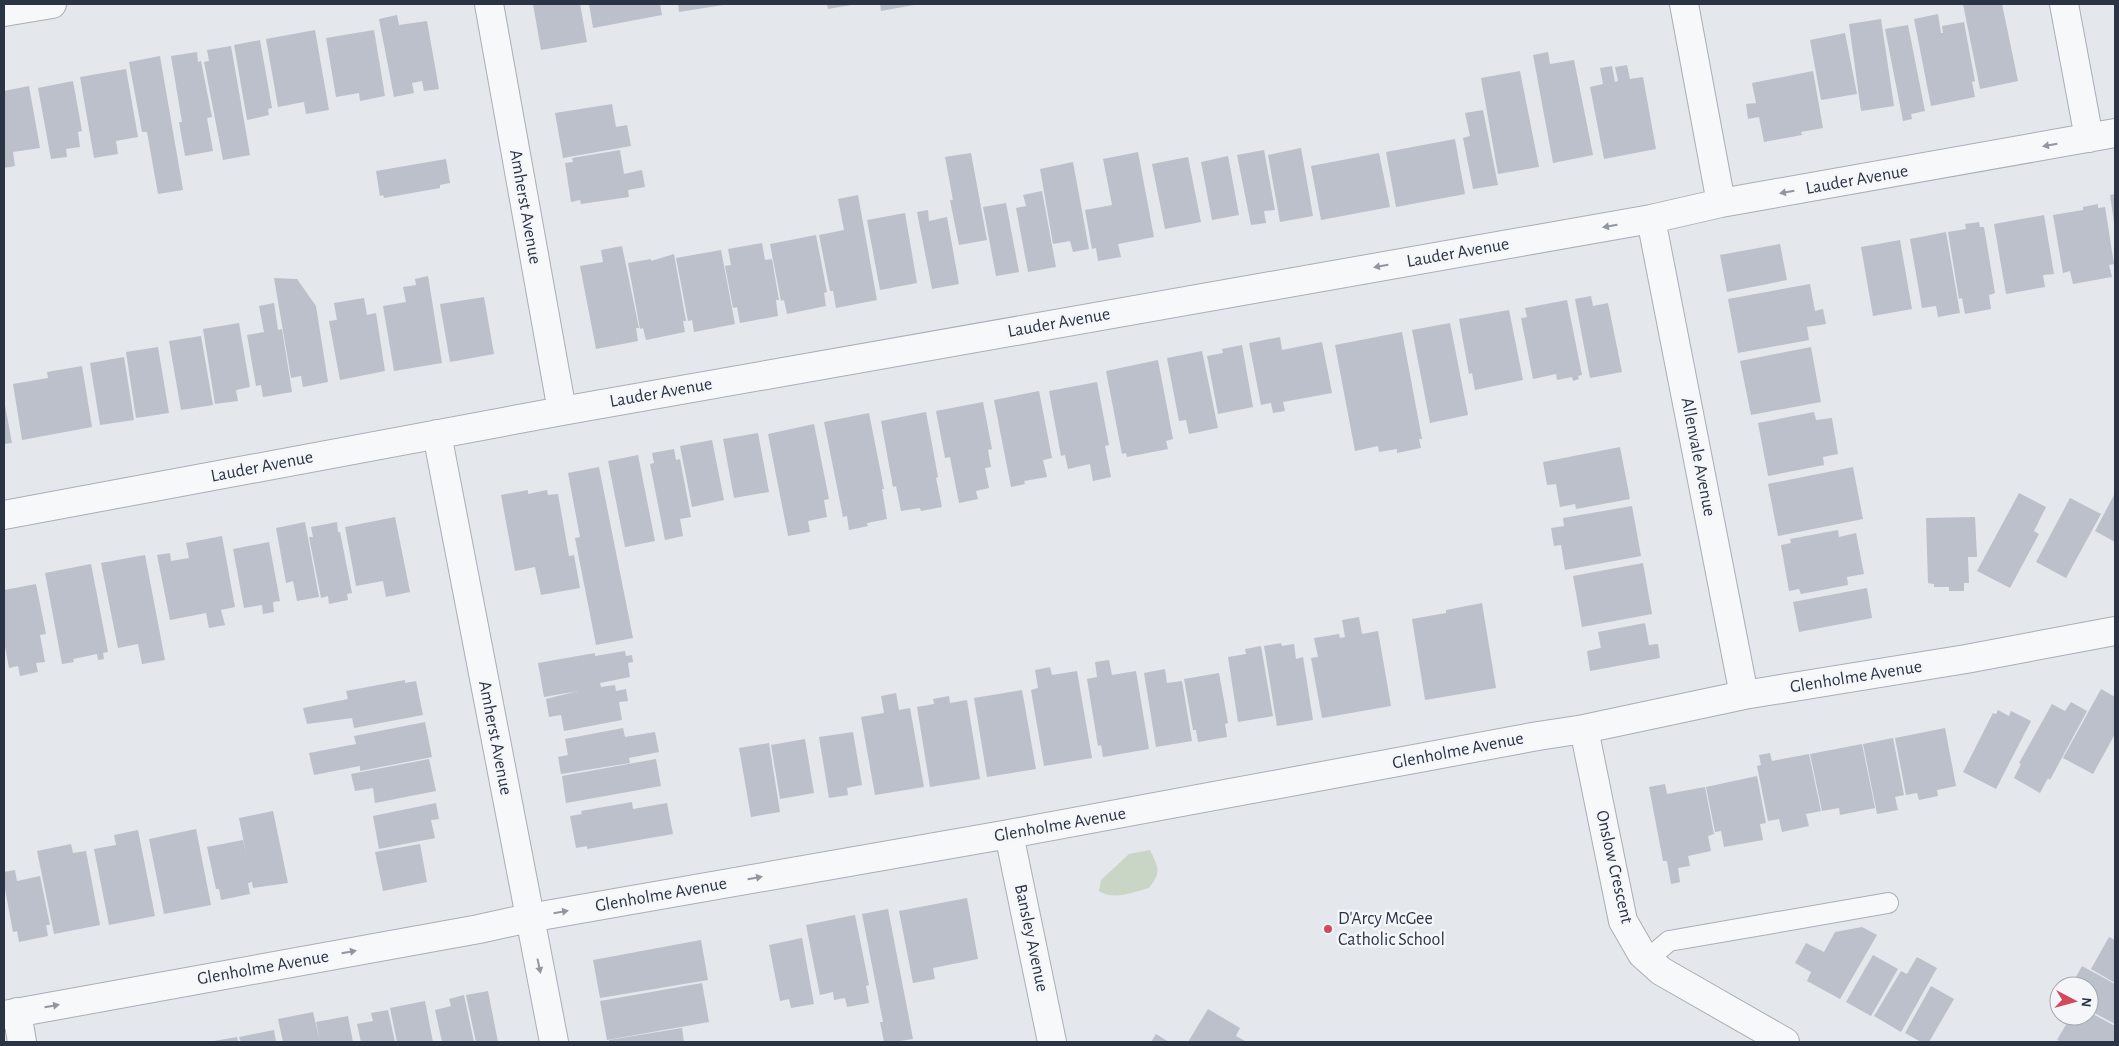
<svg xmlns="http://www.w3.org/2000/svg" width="2119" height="1046" viewBox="0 0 2119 1046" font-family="'Alegreya Sans',sans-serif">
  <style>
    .green { fill: #c9d6c5 }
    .building { fill: #bbc0ca }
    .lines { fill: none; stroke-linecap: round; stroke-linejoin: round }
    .service-casing { stroke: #a9aeb7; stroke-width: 22 }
    .minor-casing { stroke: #a9aeb7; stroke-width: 30 }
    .service { stroke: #f7f8fa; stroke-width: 20 }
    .minor { stroke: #f7f8fa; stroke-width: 28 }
    .oneway { fill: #9196a0 }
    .poi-dot { fill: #d1495b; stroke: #f4f6f9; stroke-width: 2 }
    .labels { text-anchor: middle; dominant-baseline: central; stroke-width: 5; stroke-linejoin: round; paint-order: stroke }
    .street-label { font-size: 18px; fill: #2b3445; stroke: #f4f6f9 }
    .poi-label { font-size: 18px; fill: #2b3445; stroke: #f4f6f9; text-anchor: start }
  </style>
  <rect width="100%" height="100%" fill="#e4e7ec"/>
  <path class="green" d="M1150 850C1158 867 1162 872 1149 888 1134 892 1113 901 1099 891L1101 880 1129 854Z"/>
  <path class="building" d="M533 4H580L587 42 541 50Z
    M589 4H660L662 15 593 28Z
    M678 4H723V5L679 12Z
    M827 4H851V5L828 9Z
    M880 4H913L914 5 881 11Z
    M1963 4H2002L2018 81 1980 89Z
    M1938 14 1941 33H1943L1942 26 1964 22 1975 81 1972 82 1975 97 1931 106 1914 19Z
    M397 15 399 25 427 21 439 89 424 91 422 81 412 83 414 93 394 97 379 19Z
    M1881 19 1894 106 1861 111 1849 24Z
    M1908 25 1925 111 1911 114 1912 119 1903 121 1885 29Z
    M315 30 329 110 306 114 304 102 278 107 266 39Z
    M374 30 385 96 360 101 359 93 336 97 326 38Z
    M1845 33 1857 94 1821 100 1810 40Z
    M260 40 272 108 268 109 269 115 247 120 234 45Z
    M231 46 250 155 223 160 204 62 209 61 207 50Z
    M197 52 198 62 201 61 212 117 207 118 213 151 185 156 179 122H182L171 56Z
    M1548 52 1550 64 1574 60 1593 155 1553 163 1533 55Z
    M160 56 183 190 158 194 147 132H142L129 62Z
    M1627 65 1630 79 1643 77 1656 149 1604 159 1590 87 1603 84 1600 68 1612 66 1615 82 1618 81 1615 67Z
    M126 69 138 137 116 141 118 154 94 158 80 77Z
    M1520 71 1539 167 1498 174 1481 78Z
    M1813 71 1823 128 1801 132 1802 135 1764 142 1759 117 1748 119 1746 104 1756 103 1752 83Z
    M73 81 82 131 78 132 80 147 66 149 67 157 51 159 38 88Z
    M29 86 40 148 13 152 15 166 4 168V91Z
    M612 104 616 127 627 125 631 146 563 158 555 113Z
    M1483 110 1498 185 1473 189 1463 138 1470 136 1465 113Z
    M1455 139 1465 194 1396 207 1386 152Z
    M1301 148 1313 216 1280 222 1268 155Z
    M620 150 624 174 642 170 645 187 628 190 629 197 581 204 580 200 571 202 565 163 573 162 572 158Z
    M1264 150 1275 210 1264 211 1266 223 1251 225 1237 155Z
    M1138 152 1154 237 1118 244 1121 257 1098 261 1096 248 1092 249 1085 210 1112 205 1103 159Z
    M971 153 987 240 959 245 950 200H953L945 157Z
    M1379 153 1390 207 1321 220 1311 166Z
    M1228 156 1239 215 1212 220 1201 162Z
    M1188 157 1201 222 1165 229 1152 164Z
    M446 159 450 183 440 185V188L384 198 383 195 380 196 376 171Z
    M1073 162 1089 249 1073 252 1070 241 1053 244 1040 169Z
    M1042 191 1056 267 1028 272 1016 208 1026 206 1023 195Z
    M2115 194V222H2114L2110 195Z
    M858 195 877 300 836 308 833 291H830L819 235 844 230 838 199Z
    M1006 203 1019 272 996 276 983 207Z
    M2098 204V208L2105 207 2114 264 2109 265 2112 277 2073 284 2070 271 2063 273 2053 215 2083 210V207Z
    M928 210 929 221 947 217 959 284 932 289 917 212Z
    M905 213 917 283 880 290 867 220Z
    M2044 215 2054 274 2043 275 2045 287 2006 294 1994 224Z
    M1979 222 1980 227H1984L1995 293 1989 295 1991 309 1965 314 1962 298 1959 299 1948 232 1966 229 1965 224Z
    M1946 232 1960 313 1938 317 1936 306 1922 308 1910 239Z
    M816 235 827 292 824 293 826 306 787 314 784 300 781 301 770 244Z
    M1900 240 1912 309 1873 316 1861 247Z
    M762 243 765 260 772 259 779 300H776L778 316 740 323 737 307 733 308 725 266 731 265 728 249Z
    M1780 244 1787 280 1727 292 1720 255Z
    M622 246 639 328H636L638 341 596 349 580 266 603 262 601 250Z
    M721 250 735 324 694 332 692 320 688 321 676 258Z
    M674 254 686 321H683L685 332 646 340 643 328 640 329 628 263 651 259V261Z
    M428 276 442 363 394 371 383 306 406 302 403 287 416 285 415 279Z
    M274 278 297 279 316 306 328 382 303 387 301 376 291 378Z
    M1810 284 1815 311 1823 309 1826 324 1807 327 1809 340 1738 353 1728 299Z
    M1591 296 1593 306 1608 303 1622 372 1590 378 1575 299Z
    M484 297 494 354 450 362 440 304Z
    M364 298 367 315 376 313 385 371 340 380 329 321 337 320 334 303Z
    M1567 300 1582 375 1578 376 1579 379 1573 381 1572 377 1557 380 1556 374 1533 379 1521 318 1527 317 1525 308Z
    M274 303 278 330 282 329 292 392 263 397 261 385 256 386 247 335 264 332 259 306Z
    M1509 310 1523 380 1475 390 1472 373 1469 374 1459 319Z
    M239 323 250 387 236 390 238 401 215 404 203 329Z
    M1450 323 1468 415 1430 423 1412 330Z
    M1402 332 1422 439H1419L1421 448 1397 453V449L1379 452 1378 446 1355 451 1335 345Z
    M201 336 213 405 181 410 169 341Z
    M1280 337 1282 350 1322 342 1332 393 1283 402 1285 411 1273 413 1271 403 1261 405 1249 343Z
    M1242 345 1253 407 1218 414 1207 356 1223 353 1222 349Z
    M158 347 169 413 136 418 126 352Z
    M1811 347 1821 402 1751 415 1740 361Z
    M1202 351 1218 428 1189 434 1186 420 1179 421 1167 358Z
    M124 357 134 420 100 425 90 363Z
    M1158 360 1173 439 1166 441 1168 449 1127 457 1126 453 1122 454 1106 371Z
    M82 366 92 427 22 440 13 384 48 378 47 372Z
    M1097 382 1109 445 1105 446 1111 477 1093 481 1090 464 1068 469 1065 455 1061 456 1049 391Z
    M1039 391 1052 458 1043 460 1047 477 1024 481 1025 484 1011 487 994 400Z
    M4 400 12 443 4 444Z
    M983 402 992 449 988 450 991 467 985 468 989 488 976 491 978 499 959 503 950 457 945 458 936 411Z
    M926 412 938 477 936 478 942 507 921 511 920 508 901 511 896 486 893 487 881 421Z
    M1814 412 1816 420 1832 418 1838 454 1823 457 1824 465 1768 476 1758 423Z
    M869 413 884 489H882L887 519 867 523 868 526 849 530 847 516 843 517 824 422Z
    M814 424 829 499 824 500 827 517 808 521 810 532 788 536 768 434Z
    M758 433 769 492 734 498 723 439Z
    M712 440 724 500 692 507 680 446Z
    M1620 447 1630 499 1576 509 1575 504 1560 507 1556 484 1547 485 1543 462Z
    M674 449 676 460 680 459 691 517 680 519 683 536 665 540 650 464 654 463 652 453Z
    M638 455 655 541 625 547 608 461Z
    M599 467 633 638 596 645 575 538 580 537 568 473Z
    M1853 467 1863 519 1778 536 1768 484Z
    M528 490V494L547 490 548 495 558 494 569 556 574 555 580 588 541 595 535 567 515 571 501 495Z
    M2019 493 2046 507 2034 531 2039 534 2010 588 1977 571Z
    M2115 493V542L2095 531Z
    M2070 498 2101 514 2066 578 2036 562Z
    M1632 506 1641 556 1565 570 1561 545 1554 546 1551 528 1564 526 1563 518Z
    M395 517 410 592 386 597 383 581 356 586 345 527Z
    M1975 517 1977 557H1968L1969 583H1964V591H1949V587H1934V584L1928 583 1926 518Z
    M305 522 319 597 297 601 293 581 286 583 276 528Z
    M337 522 338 532H340L352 593 347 594 348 600 329 604 328 596 321 598 309 537H313L311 527Z
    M1838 530 1839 537 1856 533 1864 574 1847 577 1848 585 1801 594 1799 589 1789 591 1781 545 1791 543 1790 539Z
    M222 536 235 607 221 610 225 625 209 628 206 613 170 620 157 555 170 553 171 561 189 558 186 543Z
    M269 542 280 601 273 602 274 612 263 614 262 605 244 608 233 549Z
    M145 555 165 660 142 664 138 644 118 648 101 563Z
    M1643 563 1652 614 1582 627 1573 576Z
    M91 564 108 652 103 653 104 659 98 660 97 654 73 659 74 662 62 664 45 573Z
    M36 584 46 634 40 635 45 662 36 663 38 672 20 676 18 666 9 668 4 641V590Z
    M1867 588 1872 618 1799 632 1793 602Z
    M1482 603 1496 688 1425 700 1412 619 1446 613V610Z
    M1359 617 1362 634 1378 631 1391 706 1322 718 1311 658 1318 657 1314 638 1339 634 1340 638 1345 637 1342 620Z
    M1645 623 1649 645 1658 644 1660 658 1590 671 1587 651 1601 648 1598 632Z
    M1281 643 1282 646 1294 644 1296 659 1303 657 1313 720 1277 726 1264 646Z
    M1261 646 1273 716 1238 722 1228 657 1246 654 1245 649Z
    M625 651 626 656 632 655 633 662 628 663 630 677 600 683 601 687 615 685 616 691 626 689 628 701 619 702 622 720 564 731 561 715 549 717 546 699 578 691 544 697 538 663 595 653V656Z
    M1109 660 1112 675 1136 671 1149 749 1103 757 1101 745 1098 746 1087 679 1097 677 1095 662Z
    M1050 667 1052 675 1077 671 1092 758 1044 766 1031 690 1038 688 1035 670Z
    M1165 669 1167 683 1182 681 1192 741 1156 747 1144 673Z
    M1219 673 1228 723 1225 724 1227 737 1198 742 1196 730H1193L1184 679Z
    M405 680V683L416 681 423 715 354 728 352 718 307 724 303 708 348 699 346 691Z
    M2101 689 2115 697V734L2093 774 2063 758Z
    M1022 690 1036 769 987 777 974 698Z
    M896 693 899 710 910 708 924 787 875 795 861 717 884 713 881 696Z
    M949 696 950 703 967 700 980 779 930 787 917 707 934 704 933 699Z
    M2071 702 2087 711 2050 780 2048 778 2040 793 2014 778 2021 764 2019 763 2052 704 2065 711Z
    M1998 710 2009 716 2011 711 2031 721 1996 789 1963 772 1993 713 1996 714Z
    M425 722 432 757 360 771V766L314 775 309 753 356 744 354 736Z
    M623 728 625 737 655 732 659 752 629 758 630 763 561 774 558 757 568 755 565 739Z
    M1945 728 1956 786 1937 790 1938 796 1919 800 1917 793 1906 795 1895 738Z
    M853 732 862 785 847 788 848 795 829 798 819 737Z
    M1893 738 1904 795 1895 797 1898 810 1877 814 1863 744Z
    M805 739 814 793 780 799 771 745Z
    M769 743 780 812 751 817 739 748Z
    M1862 744 1875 808 1840 815 1839 808 1822 811 1810 754Z
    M1770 753 1772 761 1809 754 1821 811 1806 814 1809 826 1782 832 1779 819 1768 821 1757 766 1761 765 1759 755Z
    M429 759 436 791 375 803 373 788 355 791 351 774Z
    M656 759 661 786 566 803 562 776Z
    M1757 776 1766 823 1760 824 1763 840 1724 847 1721 831 1715 832 1706 787Z
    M1665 784 1667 794 1705 787 1714 834 1708 836 1711 851 1688 856 1690 866 1678 868 1680 882 1671 884 1667 861H1663L1649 787Z
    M632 802 633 809 667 803 673 834 587 849V846L576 848 570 816 582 814 581 811Z
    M436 803 439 819 431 820 435 838 379 849 373 816Z
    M273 811 288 883 253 888 252 882 248 883 250 894 221 900 219 889H216L207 847 243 840 246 853 239 818Z
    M196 829 211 905 164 914 149 839Z
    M138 830 155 916 109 925 94 849 116 845 114 835Z
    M71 844 73 853 86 851 100 925 54 934 37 851Z
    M420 844 427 882 383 891 375 852Z
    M15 870 17 881 40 876 50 925H46L48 936 19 942 17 931 13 932 4 884V872Z
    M967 898 978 959 933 968 935 979 913 983 899 911Z
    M888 909 913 1039 894 1042H884L880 1022H883L862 914Z
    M855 915 869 985 866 986 869 1003 847 1007 845 998 834 1000 833 992 820 995 806 925Z
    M1862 927 1877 935 1840 999 1807 981 1811 972 1795 963 1806 943 1824 952 1835 932Z
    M2109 937 2115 940V983L2091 969Z
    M802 938 814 1004 791 1008 789 999 780 1001 769 945Z
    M701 940 708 980 600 998 593 960Z
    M1873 955 1898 969 1871 1016 1846 1002Z
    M1917 957 1937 968 1901 1032 1874 1016 1901 971 1907 974Z
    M2082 966 2115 984V1024L2089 1010V986H2071Z
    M702 983 709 1022 607 1040 600 1001Z
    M1931 986 1954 999 1929 1042H1921L1905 1033Z
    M488 991 498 1042H476L466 995Z
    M464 995 474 1042H442L435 1010 451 1006 449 999Z
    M425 1001 433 1042H397L390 1008Z
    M1208 1009 1240 1028 1236 1036 1247 1042H1188Z
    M388 1010 395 1042H361L357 1024 373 1021 371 1013Z
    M313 1012 320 1042H283L278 1019Z
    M2089 1012 2115 1026V1042H2062L2057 1040 2071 1016H2089Z
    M348 1016 353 1042H320L316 1022Z
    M682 1028 684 1042H609V1040Z
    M274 1030 276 1042H241L239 1037Z
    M1156 1034 1169 1042H1151Z
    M237 1037 238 1042H214V1041Z"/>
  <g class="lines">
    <defs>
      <path id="service" d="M1648 959 1669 941 1888 903"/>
      <path id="minor" d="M489 4 562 411
        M1684 4 1721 203
        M2064 4 2089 138
        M4 12 52 4
        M1651 219 1744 695
        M437 434 554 1042
        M4 515 562 411 1651 219 1721 203 2115 133
        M1584 729 1623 921 1642 954 1661 971 1785 1042
        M1009 834 1052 1042
        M17 1012 22 1042
        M4 1015 479 929 529 918 1009 834 1538 736 1584 729 1744 695 1966 659 2115 631"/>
    </defs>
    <use href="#service" class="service-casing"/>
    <use href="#minor" class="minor-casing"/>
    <use href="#service" class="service"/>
    <use href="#minor" class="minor"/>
  </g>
  <defs><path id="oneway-solid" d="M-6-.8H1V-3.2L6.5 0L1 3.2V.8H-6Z" transform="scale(1.25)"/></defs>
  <g class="oneway">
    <use href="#oneway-solid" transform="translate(2050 145) rotate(170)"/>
    <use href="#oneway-solid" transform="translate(1787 192) rotate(170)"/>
    <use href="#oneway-solid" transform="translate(1610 226) rotate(170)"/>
    <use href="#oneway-solid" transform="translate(1381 266) rotate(170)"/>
    <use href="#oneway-solid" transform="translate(755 878) rotate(-10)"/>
    <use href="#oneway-solid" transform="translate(561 912) rotate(-10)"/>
    <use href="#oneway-solid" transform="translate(349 952) rotate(-10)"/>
    <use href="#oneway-solid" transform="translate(539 966) rotate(78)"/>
    <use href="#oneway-solid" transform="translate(52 1006) rotate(-10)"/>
  </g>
  <circle class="poi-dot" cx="1328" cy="929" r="5"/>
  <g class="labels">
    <g class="street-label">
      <text transform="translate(1857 180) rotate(-10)">Lauder Avenue</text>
      <text transform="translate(525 207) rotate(80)">Amherst Avenue</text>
      <text transform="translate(1458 253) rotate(-10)">Lauder Avenue</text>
      <text transform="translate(1059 323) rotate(-10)">Lauder Avenue</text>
      <text transform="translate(661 393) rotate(-10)">Lauder Avenue</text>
      <text transform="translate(1698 457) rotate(79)">Allenvale Avenue</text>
      <text transform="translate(262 467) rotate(-11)">Lauder Avenue</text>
      <text transform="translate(1856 677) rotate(-9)">Glenholme Avenue</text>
      <text transform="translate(495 738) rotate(79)">Amherst Avenue</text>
      <text transform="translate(1458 751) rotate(-11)">Glenholme Avenue</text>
      <text transform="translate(1060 825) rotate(-10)">Glenholme Avenue</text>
      <text transform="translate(1614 867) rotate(77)">Onslow Crescent</text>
      <text transform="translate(661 895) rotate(-10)">Glenholme Avenue</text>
      <text transform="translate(1031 938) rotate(78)">Bansley Avenue</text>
      <text transform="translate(263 968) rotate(-10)">Glenholme Avenue</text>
    </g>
    <g class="poi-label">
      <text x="1338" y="919">D'Arcy McGee<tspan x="1338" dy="21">Catholic School</tspan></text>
    </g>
  </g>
  <rect width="2119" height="1046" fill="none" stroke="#2b3445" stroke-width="10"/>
  <g transform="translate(2074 1001) rotate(96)"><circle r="24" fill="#f4f6f9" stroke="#a4a8b1"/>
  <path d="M0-4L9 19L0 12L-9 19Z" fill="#d1495b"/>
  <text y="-8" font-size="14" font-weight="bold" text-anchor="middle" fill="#2b3445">N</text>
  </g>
</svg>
